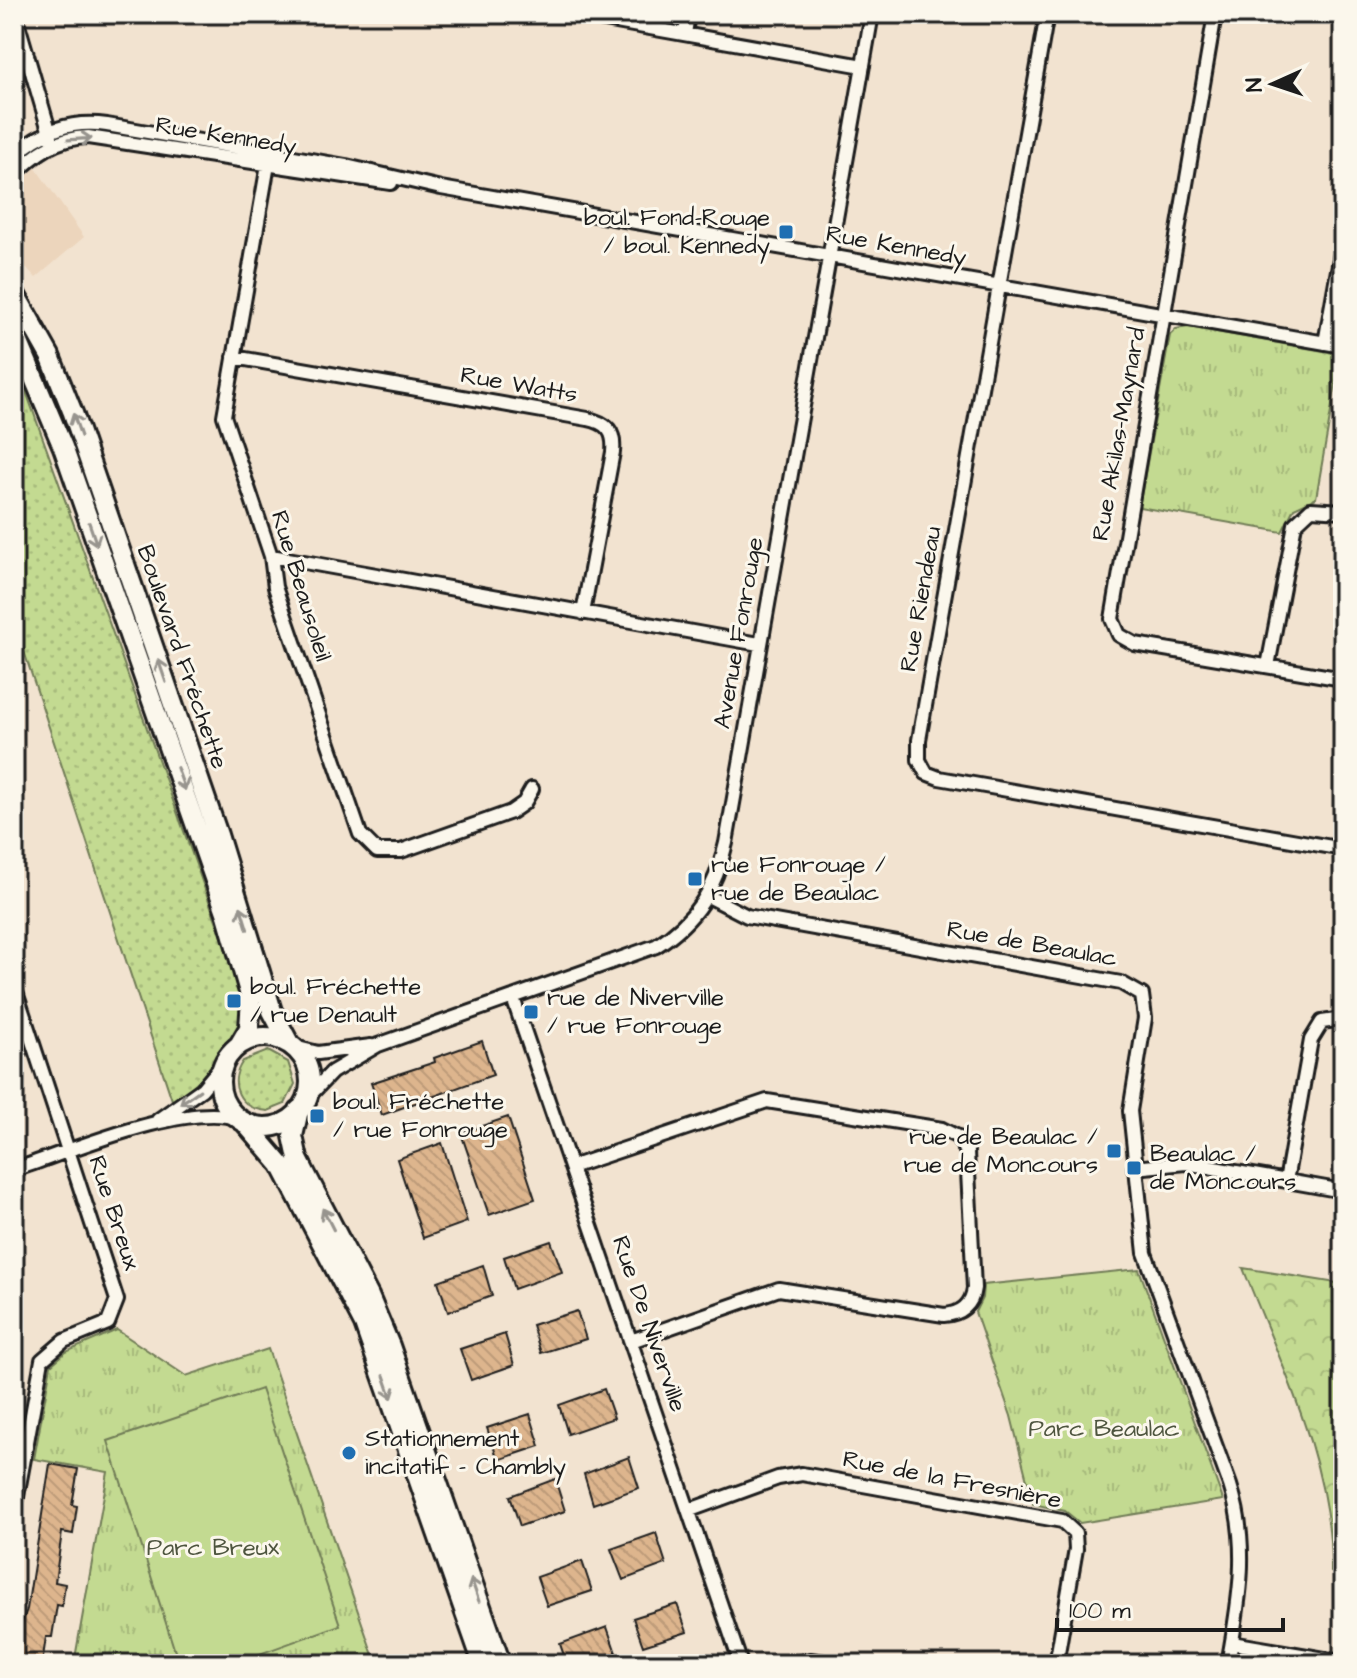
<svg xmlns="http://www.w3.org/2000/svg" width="1357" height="1678" viewBox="0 0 1357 1678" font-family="'Architects Daughter',sans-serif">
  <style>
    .built { fill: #ecd5bc }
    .grass { fill: url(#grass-dots); stroke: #707b56; stroke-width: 2 }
    .forest { fill: url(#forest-crowns); stroke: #707b56; stroke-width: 2 }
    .park { fill: url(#park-tufts); stroke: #707b56; stroke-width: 2 }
    .pitch { fill: #c3da91; stroke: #707b56; stroke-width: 2 }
    .building { fill: url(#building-back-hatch); stroke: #1c1c1c; stroke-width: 2 }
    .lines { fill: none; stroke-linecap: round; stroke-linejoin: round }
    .street-casing { stroke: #1c1c1c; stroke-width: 18 }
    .secondary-casing { stroke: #1c1c1c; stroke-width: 24 }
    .street { stroke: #fbf7ec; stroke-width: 12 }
    .secondary { stroke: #fbf7ec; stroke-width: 18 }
    .oneway { stroke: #97948e }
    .poi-dot { fill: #1f6fb2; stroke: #fbf7ec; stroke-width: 3 }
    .labels { text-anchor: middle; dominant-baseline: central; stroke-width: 6; stroke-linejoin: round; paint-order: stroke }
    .street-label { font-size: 24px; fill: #1c1c1c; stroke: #fbf7ec }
    .poi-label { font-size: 24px; fill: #1c1c1c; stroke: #fbf7ec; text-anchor: start }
    .park-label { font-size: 24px; fill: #4e553f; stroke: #fbf7ec }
  </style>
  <defs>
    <pattern id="grass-dots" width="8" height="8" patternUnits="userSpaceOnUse" patternTransform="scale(2)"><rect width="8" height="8" fill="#c3da91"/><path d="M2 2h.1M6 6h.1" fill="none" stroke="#a7ba7c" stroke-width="1.8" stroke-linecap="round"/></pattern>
    <pattern id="forest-crowns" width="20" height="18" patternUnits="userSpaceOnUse" patternTransform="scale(2)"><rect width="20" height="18" fill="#c3da91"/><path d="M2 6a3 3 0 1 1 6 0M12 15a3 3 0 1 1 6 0" fill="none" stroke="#a7ba7c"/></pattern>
    <pattern id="park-tufts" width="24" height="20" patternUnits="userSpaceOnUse" patternTransform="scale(2)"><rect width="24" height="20" fill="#c3da91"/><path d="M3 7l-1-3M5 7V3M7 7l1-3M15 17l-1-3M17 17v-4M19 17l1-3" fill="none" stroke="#a7ba7c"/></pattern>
    <pattern id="building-back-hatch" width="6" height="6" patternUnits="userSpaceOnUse" patternTransform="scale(2)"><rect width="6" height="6" fill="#ddb58d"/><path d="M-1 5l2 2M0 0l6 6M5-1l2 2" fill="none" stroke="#bd9b79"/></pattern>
  </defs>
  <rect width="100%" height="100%" fill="#f2e3d0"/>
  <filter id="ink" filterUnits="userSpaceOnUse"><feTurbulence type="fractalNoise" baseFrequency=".0125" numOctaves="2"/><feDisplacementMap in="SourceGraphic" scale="16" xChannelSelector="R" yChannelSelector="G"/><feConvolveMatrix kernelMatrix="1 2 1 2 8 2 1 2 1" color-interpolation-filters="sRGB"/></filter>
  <g filter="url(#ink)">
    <path class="built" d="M35 167 84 237 36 278 14 254V191Z"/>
    <path class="grass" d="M14 358 241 990V1031L225 1043 204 1076 173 1103 14 621Z
      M268 1051 288 1062 295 1084 285 1104 268 1111C239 1109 227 1084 243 1061Z"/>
    <path class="forest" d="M1243 1268 1343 1284V1574L1331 1572C1333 1467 1281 1364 1243 1268Z"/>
    <path class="park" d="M1188 327 1341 354 1316 498 1294 508 1282 532 1139 507 1170 335 1176 329Z
      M1139 1269 1223 1500 1080 1523 1065 1511 1033 1504 1011 1416 975 1312 982 1298 983 1285Z
      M117 1330 186 1376 268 1349 376 1664H74L108 1472 34 1459 51 1365 66 1352Z"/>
    <path class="pitch" d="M261 1389 340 1625 232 1664H179L108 1441Z"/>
    <path class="building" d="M482 1041 493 1075 382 1115 371 1083 435 1062 434 1058Z
      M508 1117 535 1199 489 1215 461 1133Z
      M442 1143 467 1222 423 1238 397 1159Z
      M551 1241 562 1272 514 1289 504 1257Z
      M483 1265 492 1296 448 1312 438 1281Z
      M577 1311 586 1339 541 1353 532 1325Z
      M505 1334 514 1365 471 1380 460 1349Z
      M604 1389 614 1418 568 1434 559 1405Z
      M530 1414 540 1446 498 1460 487 1428Z
      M629 1457 639 1488 593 1504 584 1474Z
      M50 1464 78 1469 72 1505 77 1506 73 1534 62 1532 55 1582 65 1584 62 1606 57 1605 52 1637H46L42 1664H14V1644L27 1609Z
      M555 1479 565 1511 520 1526 510 1496Z
      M656 1533 666 1564 623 1580 611 1549Z
      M582 1561 592 1591 547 1606 537 1577Z
      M677 1604 687 1632 643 1646 633 1618Z
      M607 1627 617 1656 595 1664H567L560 1644Z"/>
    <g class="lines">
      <defs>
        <path id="street" d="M15 14 51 137
          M571 14 863 66
          M1047 14 919 740V760L926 773 939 778 1343 849
          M1215 14 1112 619 1119 635 1135 644 1343 679
          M685 34 688 14
          M270 153 224 416 271 556 275 587 360 834 377 851H401L511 812 524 803 532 789
          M14 156C41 131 70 120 107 125L346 166 441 188 1343 346
          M14 175C36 153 56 138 88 137L391 183
          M1325 343 1343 242
          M234 357 588 419C607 423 615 431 613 452L583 613
          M271 556 759 644
          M1268 666 1295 524 1311 509 1343 511
          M708 896 747 916 1121 983 1142 995 1145 1018 1130 1111 1145 1253 1230 1485C1250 1546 1239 1603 1228 1664
          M14 986 117 1300 108 1323 64 1341 42 1360 14 1513
          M513 998 741 1664
          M294 1047 318 1053 371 1046
          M308 1097 332 1072 378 1045 656 946C696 921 716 888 726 843L872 14
          M158 1120 202 1089 223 1064
          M571 1167 767 1101 942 1129 958 1137 967 1152 974 1288C972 1305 961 1314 944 1315L779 1289 631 1341
          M1134 1168 1186 1163 1343 1191
          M14 1170C68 1152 188 1100 239 1119
          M1286 1181 1311 1040 1322 1022 1343 1019
          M690 1510 778 1478 802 1474 1062 1521 1075 1533 1076 1549 1056 1664
          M1232 1643 1343 1662
          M794 1664 810 1660 838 1664"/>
        <path id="secondary" d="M14 292 50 356 73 413 218 835 272 1011 289 1043
          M14 331 63 447 227 915 251 999 249 1028 239 1045
          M220 1082a45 45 0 1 1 90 0a45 45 0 1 1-90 0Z
          M299 1110 293 1136 298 1159 369 1296 390 1346 501 1664
          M245 1123 281 1165 364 1324 483 1664"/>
      </defs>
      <use href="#street" class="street-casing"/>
      <use href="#secondary" class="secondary-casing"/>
      <use href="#street" class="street"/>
      <use href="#secondary" class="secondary"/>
    </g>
    <defs><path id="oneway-shaft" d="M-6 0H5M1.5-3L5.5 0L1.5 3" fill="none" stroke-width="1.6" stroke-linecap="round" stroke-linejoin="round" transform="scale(2)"/></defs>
    <g class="oneway">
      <use href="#oneway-shaft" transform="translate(80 139) rotate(-4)"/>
      <use href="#oneway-shaft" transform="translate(77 425) rotate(-109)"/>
      <use href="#oneway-shaft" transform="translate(93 534) rotate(71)"/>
      <use href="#oneway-shaft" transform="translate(162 671) rotate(-109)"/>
      <use href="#oneway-shaft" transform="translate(181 779) rotate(70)"/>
      <use href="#oneway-shaft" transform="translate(244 918) rotate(-107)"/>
      <use href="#oneway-shaft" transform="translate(190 1097) rotate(145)"/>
      <use href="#oneway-shaft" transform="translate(328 1219) rotate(-117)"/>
      <use href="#oneway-shaft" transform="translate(388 1387) rotate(71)"/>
      <use href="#oneway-shaft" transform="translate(475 1590) rotate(-109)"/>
    </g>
  </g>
  <g class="poi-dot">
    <rect x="778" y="224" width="16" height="16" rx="4"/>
    <rect x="687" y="871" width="16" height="16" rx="4"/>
    <rect x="226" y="993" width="16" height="16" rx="4"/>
    <rect x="523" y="1004" width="16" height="16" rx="4"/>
    <rect x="309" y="1108" width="16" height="16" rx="4"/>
    <rect x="1106" y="1143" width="16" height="16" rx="4"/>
    <rect x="1126" y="1160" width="16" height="16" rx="4"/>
    <circle cx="349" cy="1453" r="8"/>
  </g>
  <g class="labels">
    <g class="street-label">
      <text transform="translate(226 136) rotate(9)">Rue Kennedy</text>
      <text transform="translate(896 246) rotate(10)">Rue Kennedy</text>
      <text transform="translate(519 385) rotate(10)">Rue Watts</text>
      <text transform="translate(1119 434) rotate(-80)">Rue Akilas-Maynard</text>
      <text transform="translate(301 586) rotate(73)">Rue Beausoleil</text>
      <text transform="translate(921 599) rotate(-80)">Rue Riendeau</text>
      <text transform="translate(739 633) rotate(-80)">Avenue Fonrouge</text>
      <text transform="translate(182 657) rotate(71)">Boulevard Fréchette</text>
      <text transform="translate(1032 944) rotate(10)">Rue de Beaulac</text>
      <text transform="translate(114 1213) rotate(72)">Rue Breux</text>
      <text transform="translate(649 1324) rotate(71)">Rue De Niverville</text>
      <text transform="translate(952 1480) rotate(11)">Rue de la Fresnière</text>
    </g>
    <g class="poi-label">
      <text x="770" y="218" text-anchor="end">boul. Fond-Rouge<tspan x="770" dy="28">/ boul. Kennedy</tspan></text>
      <text x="711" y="865">rue Fonrouge /<tspan x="711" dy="28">rue de Beaulac</tspan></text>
      <text x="250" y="987">boul. Fréchette<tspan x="250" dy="28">/ rue Denault</tspan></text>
      <text x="547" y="998">rue de Niverville<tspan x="547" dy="28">/ rue Fonrouge</tspan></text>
      <text x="333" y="1102">boul. Fréchette<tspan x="333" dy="28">/ rue Fonrouge</tspan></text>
      <text x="1098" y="1137" text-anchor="end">rue de Beaulac /<tspan x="1098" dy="28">rue de Moncours</tspan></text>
      <text x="1150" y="1154">Beaulac /<tspan x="1150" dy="28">de Moncours</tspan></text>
      <text x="365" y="1439">Stationnement<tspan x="365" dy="28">incitatif - Chambly</tspan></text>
    </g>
    <g class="park-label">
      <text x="1104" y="1429">Parc Beaulac</text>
      <text x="213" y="1548">Parc Breux</text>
    </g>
  </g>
  <rect width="1357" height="1678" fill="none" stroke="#fbf7ec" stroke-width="48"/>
  <rect x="24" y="24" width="1309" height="1630" fill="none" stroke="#1c1c1c" stroke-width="3" filter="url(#ink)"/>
  <g transform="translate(1273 84) rotate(267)" stroke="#fbf7ec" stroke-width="6" paint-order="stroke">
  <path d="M0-6L14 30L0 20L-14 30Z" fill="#1c1c1c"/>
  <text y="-12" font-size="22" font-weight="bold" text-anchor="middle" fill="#1c1c1c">N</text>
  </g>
  <path d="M1057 1618v12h226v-12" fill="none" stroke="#1c1c1c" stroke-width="4"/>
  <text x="1069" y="1618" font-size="24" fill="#1c1c1c" stroke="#fbf7ec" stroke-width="6" paint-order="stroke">100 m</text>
</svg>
